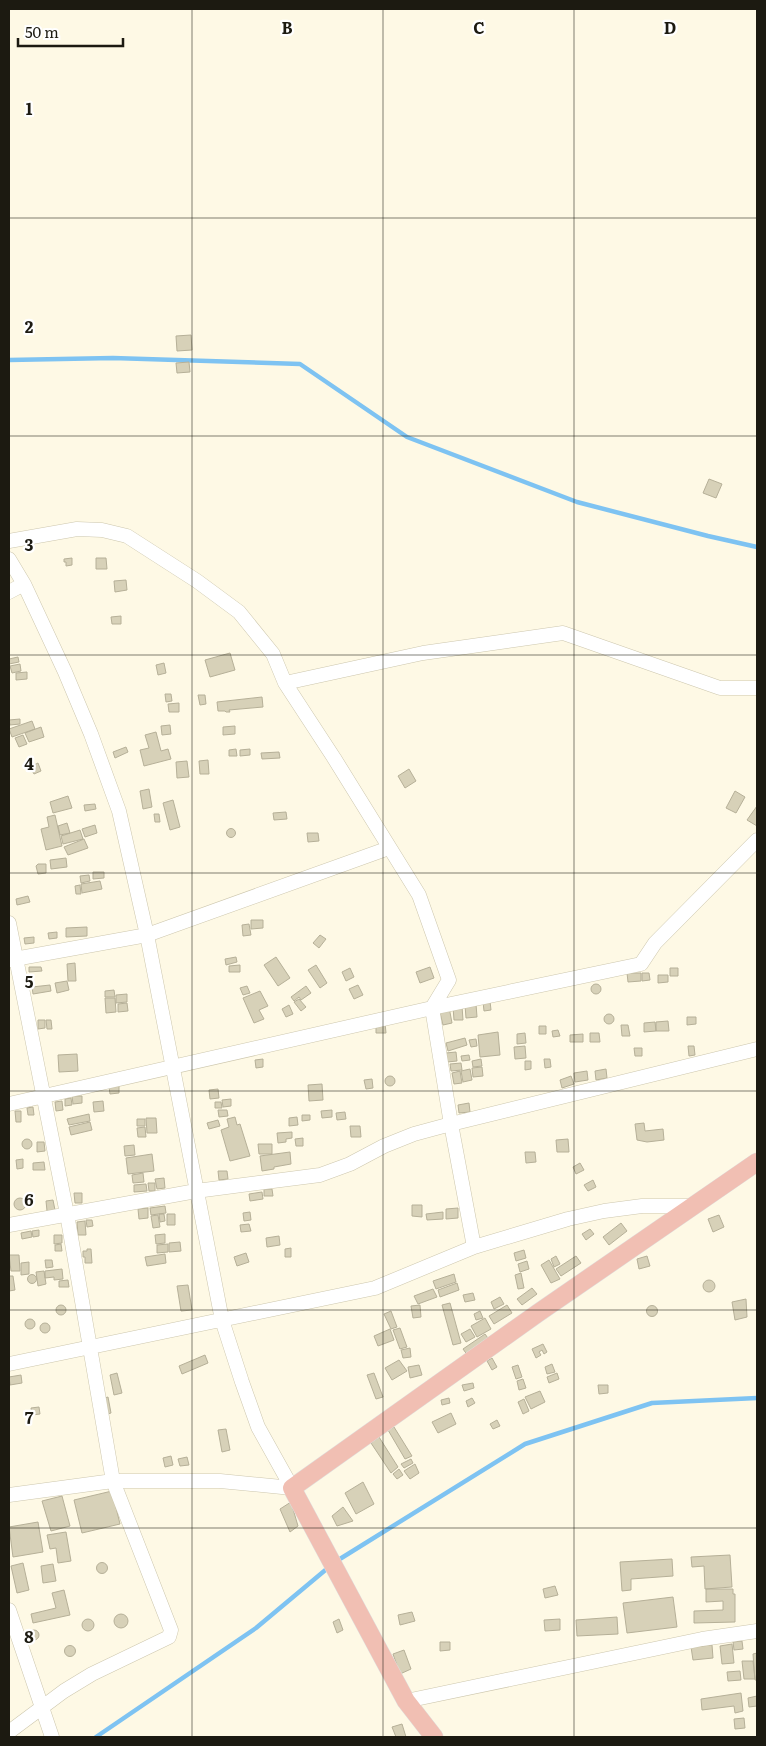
<svg xmlns="http://www.w3.org/2000/svg" width="766" height="1746" viewBox="0 0 766 1746" font-family="Literata,serif">
  <style>
    .lines { fill: none; stroke-linecap: round; stroke-linejoin: round }
    .stream { stroke: #7ec3f2; stroke-width: 4.5 }
    .building { fill: #d7d1b8; stroke: #b6b098 }
    .minor-casing { stroke: #cdc7ae; stroke-width: 15 }
    .major-casing { stroke: #dfdfde; stroke-width: 19 }
    .minor { stroke: #fff; stroke-width: 14 }
    .major { stroke: #f1bfb3; stroke-width: 18 }
    .grid { fill: none; stroke: #1c1a11; stroke-width: 1; stroke-opacity: 0.55 }
    .grid-label { font-size: 16px; text-anchor: middle; font-weight: bold; fill: #1c1a11; stroke: #fff; stroke-width: 4.5; stroke-linejoin: round; paint-order: stroke }
  </style>
  <rect width="100%" height="100%" fill="#fef9e5"/>
  <g class="lines">
    <path class="stream" d="M9 360 113 358 300 364 407 437 577 502 708 536 757 547
      M335 1562 525 1444 652 1403 757 1398
      M96 1737 256 1628 329 1567"/>
  </g>
  <path class="building" d="M191 335 192 350 177 351 176 336Z
    M189 362 190 372 177 373 176 363Z
    M709 479 722 484 716 498 703 493Z
    M72 558V565L66 566V562H64V559Z
    M96 558H106L107 569H96Z
    M126 580 127 590 115 592 114 581Z
    M121 616V624H112L111 617Z
    M230 653 235 670 210 677 205 660Z
    M18 657 19 662 9 664V659Z
    M164 663 166 673 158 675 156 665Z
    M20 664 21 671 12 673 10 666Z
    M27 672V679L16 680V673Z
    M165 694H171L172 701 166 702Z
    M198 695H205L206 704 200 705Z
    M262 697 263 707 229 710 230 712H226L225 711H218L217 702Z
    M179 703V712H169L168 704Z
    M20 719V724L10 725 9 720Z
    M32 721 35 729 12 737 9 729Z
    M170 725 171 734 162 735 161 726Z
    M235 726V734L223 735V727Z
    M41 727 44 737 29 742 25 733Z
    M156 732 161 751 168 749 171 759 144 766 140 750 149 748 145 735Z
    M23 735 27 744 19 747 15 738Z
    M126 747 128 752 115 758 113 752Z
    M236 749 237 756H229V750Z
    M250 749V755L240 756V750Z
    M279 752 280 758 262 759 261 753Z
    M208 760 209 774H200L199 761Z
    M187 761 189 777 177 778 176 762Z
    M38 763 41 771 34 774 30 767Z
    M409 769 416 781 405 788 398 776Z
    M149 789 152 807 143 809 140 791Z
    M735 791 745 797 736 813 726 808Z
    M68 796 72 808 53 813 50 802Z
    M173 800 180 827 170 830 163 803Z
    M95 804 96 809 85 811 84 805Z
    M757 806V826L747 820Z
    M286 812 287 819 274 820 273 813Z
    M154 814H159L160 822H155Z
    M55 815 62 846 46 850 41 829 49 827 47 817Z
    M67 823 70 833 60 835 58 826Z
    M95 825 97 833 85 837 82 829Z
    M226.5 833a4.5 4.5 0 1 1 9 0a4.5 4.5 0 1 1-9 0Z
    M80 830 83 839 63 844 61 836Z
    M307 833H318L319 841 308 842Z
    M84 839 88 848 68 855 64 847Z
    M66 858 67 867 51 869 50 860Z
    M38 864H46V873L38 874 36 866Z
    M93 872H104V878L93 879Z
    M89 875 90 881 81 883 80 876Z
    M100 881 102 889 82 893 81 884Z
    M80 885 81 894H76L75 886Z
    M28 896 30 902 17 905 16 899Z
    M251 920H263V928L251 929Z
    M249 924 251 935 243 936 242 925Z
    M87 927V936L66 937V928Z
    M57 932V938L49 939 48 933Z
    M320 935 326 939 319 948 313 943Z
    M34 937V943L25 944 24 938Z
    M236 957 237 962 226 965 225 959Z
    M276 957 290 978 278 986 264 965Z
    M75 963 76 981H68L67 964Z
    M240 965V972H229V966Z
    M316 965 327 983 320 988 308 970Z
    M29 967H41L42 971 29 972Z
    M430 967 434 978 420 983 416 972Z
    M350 968 354 977 346 981 342 972Z
    M670 968H678V976H670Z
    M627 973H641V981L628 982Z
    M642 973H649L650 980 642 981Z
    M658 975H668V982L658 983Z
    M67 981 69 990 57 993 55 983Z
    M591 989a5 5 0 1 1 10 0a5 5 0 1 1-10 0Z
    M50 985 51 991 33 994 32 987Z
    M358 985 363 995 354 999 349 989Z
    M247 986 250 993 243 995 240 988Z
    M306 986 311 993 301 1000 299 997 294 1001 291 997Z
    M114 990 115 997H105V991Z
    M260 991 268 1006 259 1010 264 1019 254 1023 243 998Z
    M127 994V1002L116 1003V995Z
    M105 998H115L116 1012 106 1013Z
    M299 999 306 1007 301 1011 294 1002Z
    M490 1001 491 1010 484 1011 483 1002Z
    M127 1003 128 1011 118 1012V1004Z
    M476 1004 477 1017 466 1018 465 1005Z
    M289 1005 293 1014 286 1017 282 1009Z
    M462 1006 463 1020H454L453 1007Z
    M449 1007 452 1023 443 1025 439 1009Z
    M604 1019a5 5 0 1 1 10 0a5 5 0 1 1-10 0Z
    M687 1017H696V1024L687 1025Z
    M38 1020H45V1028L38 1029Z
    M46 1020H51L52 1029H47Z
    M668 1021 669 1031H656V1022Z
    M655 1022 656 1031 644 1032V1023Z
    M376 1023H385L386 1033H376Z
    M621 1025H628L630 1036H622Z
    M539 1026H546V1034H539Z
    M558 1030 560 1036 553 1037 552 1031Z
    M498 1032 500 1055 480 1057 478 1035Z
    M525 1033 526 1043 517 1044V1034Z
    M590 1033H599L600 1042H590Z
    M583 1034V1042H570V1035Z
    M465 1038 467 1045 448 1051 446 1043Z
    M476 1039 477 1046 471 1047 469 1040Z
    M525 1046 526 1058 515 1059 514 1047Z
    M688 1046H694L695 1055 689 1056Z
    M634 1048H642V1056H635Z
    M456 1052 457 1061 447 1062 446 1053Z
    M77 1054 78 1071 59 1072 58 1055Z
    M469 1055 470 1060 462 1061 461 1056Z
    M263 1059V1067L256 1068 255 1060Z
    M481 1059 482 1066 473 1067 472 1061Z
    M544 1059H550L551 1067 545 1068Z
    M525 1061H531V1069L525 1070Z
    M461 1063 462 1070 451 1071 450 1064Z
    M482 1067 483 1076 473 1077 472 1068Z
    M470 1069 472 1080 463 1082 461 1071Z
    M606 1069 607 1078 596 1080 595 1071Z
    M460 1071 462 1083 454 1084 452 1073Z
    M587 1071 588 1080 575 1082 574 1073Z
    M571 1076 574 1084 562 1088 560 1080Z
    M385 1081a5 5 0 1 1 10 0a5 5 0 1 1-10 0Z
    M372 1079 373 1088 366 1089 364 1080Z
    M322 1084 323 1100 309 1101 308 1085Z
    M119 1086V1093L110 1094 109 1087Z
    M218 1089 219 1098 210 1099 209 1090Z
    M72 1096H82V1103L73 1104Z
    M71 1098 72 1105 65 1106V1099Z
    M231 1099V1106L223 1107 222 1100Z
    M62 1101 63 1110 56 1111 55 1102Z
    M103 1101 104 1111 94 1112 93 1102Z
    M215 1102H221L222 1108H215Z
    M469 1103 470 1112 459 1113 458 1105Z
    M33 1107 34 1115H28L27 1108Z
    M218 1110H227L228 1116 219 1117Z
    M332 1110V1117L322 1118 321 1111Z
    M15 1111H21V1122H16Z
    M345 1112 346 1119 337 1120 336 1113Z
    M89 1114 90 1121 69 1125 67 1119Z
    M302 1115H310V1120L302 1121Z
    M235 1117 237 1125 240 1124 250 1156 230 1161 221 1130 229 1127 227 1119Z
    M297 1117 298 1125 289 1126V1118Z
    M146 1118H156L157 1133H147Z
    M137 1119H145V1126H137Z
    M218 1120 220 1126 209 1129 207 1123Z
    M90 1122 92 1130 71 1135 69 1127Z
    M644 1123 645 1131 663 1129 664 1140 647 1142 637 1140 635 1124Z
    M350 1126H360L361 1137H351Z
    M145 1127 146 1137H138L137 1128Z
    M292 1132V1138L286 1139V1142L278 1143 277 1133Z
    M303 1138V1146H296L295 1139Z
    M22 1144a5 5 0 1 1 10 0a5 5 0 1 1-10 0Z
    M568 1139 569 1152H557L556 1140Z
    M37 1142H44L45 1151 37 1152Z
    M258 1144H272V1154H259Z
    M134 1145 135 1155 125 1156 124 1146Z
    M290 1152 291 1164 274 1167V1169L262 1171 260 1156Z
    M525 1152H535L536 1162 526 1163Z
    M152 1154 154 1171 128 1174 126 1158Z
    M23 1159V1168L17 1169 16 1160Z
    M44 1162 45 1170H33V1163Z
    M580 1163 584 1170 576 1174 573 1167Z
    M218 1171H227L228 1179 219 1180Z
    M143 1173 144 1182 133 1183 132 1175Z
    M164 1178 165 1188 157 1189 155 1179Z
    M593 1180 596 1187 588 1191 584 1185Z
    M148 1183H155V1191H149Z
    M146 1184 147 1191 134 1192V1185Z
    M264 1189H272L273 1196H264Z
    M262 1192 263 1199 250 1201 249 1194Z
    M74 1193H82V1203H75Z
    M14 1204a6 6 0 1 1 12 0a6 6 0 1 1-12 0Z
    M53 1200 55 1210 47 1211 46 1201Z
    M412 1205H422V1217L412 1216Z
    M165 1206 166 1213 151 1215 150 1208Z
    M148 1208V1218L139 1219 138 1209Z
    M458 1208V1218L446 1219V1209Z
    M250 1212 251 1220 244 1221 243 1213Z
    M443 1212V1219L427 1220 426 1214Z
    M159 1214H164L165 1221 160 1222Z
    M167 1214H175V1225H167Z
    M158 1215 160 1227 153 1228 151 1216Z
    M719 1215 724 1227 713 1232 708 1219Z
    M86 1220H92L93 1226 87 1227Z
    M85 1221 86 1235H78L77 1222Z
    M621 1223 627 1231 609 1245 603 1237Z
    M249 1224 251 1231 241 1232 240 1225Z
    M590 1229 594 1234 586 1240 582 1234Z
    M39 1230V1236L33 1237 32 1231Z
    M31 1231 32 1237 22 1239 21 1233Z
    M165 1234V1243L156 1244 155 1235Z
    M54 1235H62V1243L54 1244Z
    M279 1236 280 1245 267 1247 266 1238Z
    M180 1242 181 1251 169 1252V1243Z
    M61 1244 62 1251H55V1245Z
    M168 1244V1252L157 1253V1245Z
    M291 1248V1257H285V1249Z
    M87 1249H91L92 1263H85V1257H83V1251H87Z
    M524 1250 526 1258 516 1261 514 1253Z
    M246 1253 249 1262 237 1266 234 1257Z
    M165 1254 166 1263 147 1266 145 1257Z
    M9 1255H19L20 1271H11Z
    M556 1256 560 1264 554 1267 551 1259Z
    M576 1256 581 1263 561 1276 556 1269Z
    M647 1256 650 1266 639 1269 637 1259Z
    M45 1260H52L53 1267 46 1268Z
    M549 1260 560 1279 551 1283 541 1265Z
    M527 1261 529 1269 520 1272 518 1264Z
    M29 1262V1274L21 1275V1263Z
    M62 1269 63 1279 54 1280V1277L45 1278V1271Z
    M44 1271 46 1284 38 1286 36 1272Z
    M521 1273 524 1288 518 1289 515 1275Z
    M454 1274 456 1282 436 1289 433 1281Z
    M27.5 1279a4.5 4.5 0 1 1 9 0a4.5 4.5 0 1 1-9 0Z
    M9 1276H13L15 1290 9 1291Z
    M703 1286a6 6 0 1 1 12 0a6 6 0 1 1-12 0Z
    M68 1280 69 1287H59V1281Z
    M457 1283 459 1290 440 1297 438 1290Z
    M188 1285 192 1310 181 1311 177 1286Z
    M532 1288 537 1294 522 1305 517 1299Z
    M433 1289 437 1297 418 1304 414 1296Z
    M473 1293 475 1300 465 1302 463 1295Z
    M500 1297 504 1304 494 1309 491 1302Z
    M746 1299 747 1317 735 1320 732 1302Z
    M450 1303 461 1343 453 1345 442 1305Z
    M56 1310a5 5 0 1 1 10 0a5 5 0 1 1-10 0Z
    M420 1305 421 1317 413 1318 411 1306Z
    M507 1305 512 1313 494 1324 489 1316Z
    M646.5 1311a5.5 5.5 0 1 1 11 0a5.5 5.5 0 1 1-11 0Z
    M391 1311 397 1327 391 1329 384 1314Z
    M480 1311 483 1318 476 1320 474 1314Z
    M485 1318 491 1329 477 1337 471 1326Z
    M25 1324a5 5 0 1 1 10 0a5 5 0 1 1-10 0Z
    M40 1328a5 5 0 1 1 10 0a5 5 0 1 1-10 0Z
    M400 1328 407 1347 400 1349 393 1330Z
    M390 1329 394 1340 378 1346 374 1336Z
    M470 1329 475 1337 466 1342 461 1334Z
    M485 1334 490 1341 468 1356 463 1349Z
    M543 1344 547 1352 544 1354 542 1350 539 1352 541 1355 536 1358 532 1349Z
    M410 1348 411 1357 403 1358 401 1350Z
    M205 1355 208 1363 182 1374 179 1366Z
    M492 1358 497 1367 492 1370 487 1361Z
    M399 1360 407 1371 392 1380 385 1368Z
    M552 1364 555 1372 547 1374 545 1367Z
    M419 1365 422 1375 410 1378 408 1367Z
    M518 1365 522 1377 516 1379 512 1367Z
    M117 1373 122 1393 114 1395 110 1375Z
    M374 1373 383 1397 376 1399 367 1375Z
    M557 1373 559 1379 549 1383 547 1377Z
    M21 1375 22 1383 10 1385 9 1377Z
    M523 1379 526 1388 519 1390 517 1381Z
    M473 1383 474 1388 464 1391 462 1385Z
    M598 1385H608V1393L599 1394Z
    M540 1391 545 1402 531 1409 525 1397Z
    M108 1397 111 1413 104 1415 101 1399Z
    M449 1398 450 1403 442 1405 441 1400Z
    M472 1398 475 1403 468 1407 466 1401Z
    M524 1399 529 1411 523 1414 518 1402Z
    M39 1407 40 1414 32 1415 31 1408Z
    M451 1413 456 1424 438 1433 432 1422Z
    M497 1420 500 1426 493 1429 490 1424Z
    M394 1427 412 1456 405 1459 388 1430Z
    M226 1429 230 1450 222 1452 218 1430Z
    M379 1437 398 1467 391 1473 371 1443Z
    M171 1456 173 1465 165 1467 163 1458Z
    M187 1457 189 1465 180 1466 178 1459Z
    M411 1459 413 1463 404 1468 401 1464Z
    M415 1464 419 1473 410 1479 404 1471Z
    M399 1469 403 1475 397 1479 393 1474Z
    M363 1482 374 1504 356 1514 345 1493Z
    M112 1491 120 1524 82 1533 74 1500Z
    M62 1496 70 1526 51 1531 42 1501Z
    M291 1502 298 1526 290 1532 280 1509Z
    M343 1507 353 1521 337 1526 332 1516Z
    M38 1522 43 1552 13 1557 9 1527Z
    M66 1532 71 1561 58 1563 56 1548 50 1549 47 1535Z
    M730 1555 732 1587 705 1589 704 1566 692 1567 691 1557Z
    M672 1559 673 1576 631 1579V1590L622 1591 620 1562Z
    M96.5 1568a5.5 5.5 0 1 1 11 0a5.5 5.5 0 1 1-11 0Z
    M23 1563 29 1590 17 1593 11 1566Z
    M53 1564 56 1581 43 1583 41 1566Z
    M555 1586 558 1595 545 1598 543 1589Z
    M706 1589H733V1594H735V1622L694 1623V1611L723 1610V1601L706 1602Z
    M64 1590 70 1615 33 1623 31 1614 56 1608 52 1593Z
    M673 1597 677 1627 627 1633 623 1603Z
    M412 1612 415 1621 400 1625 398 1615Z
    M114 1621a7 7 0 1 1 14 0a7 7 0 1 1-14 0Z
    M617 1617 618 1634 577 1636 576 1620Z
    M82 1625a6 6 0 1 1 12 0a6 6 0 1 1-12 0Z
    M339 1619 343 1630 337 1633 333 1622Z
    M560 1619V1630L545 1631 544 1620Z
    M29 1635a5 5 0 1 1 10 0a5 5 0 1 1-10 0Z
    M742 1641 743 1649 734 1650 733 1642Z
    M440 1642H450V1650L440 1651Z
    M732 1644 734 1663 722 1664 720 1646Z
    M712 1645 713 1658 693 1660 691 1647Z
    M64.5 1651a5.5 5.5 0 1 1 11 0a5.5 5.5 0 1 1-11 0Z
    M404 1650 411 1669 400 1674 393 1654Z
    M757 1653V1680H755L753 1654Z
    M742 1661H753L755 1679H744Z
    M740 1671 741 1680 728 1681 727 1672Z
    M741 1693 743 1711 735 1713 734 1706 702 1710 701 1699Z
    M757 1696V1706L749 1707 748 1698Z
    M744 1718 745 1728 735 1729 734 1719Z
    M402 1724 406 1737H396L392 1727Z"/>
  <g class="lines">
    <defs>
      <path id="minor" d="M9 541 77 529 102 530 127 536 197 581 239 612 273 654 285 683 334 758 419 895 449 980 432 1008 451 1124 757 1049
        M9 559 24 584 65 672 91 734 119 811 147 935 222 1320 242 1382 258 1427 292 1488
        M9 592 24 584
        M285 683 423 653 563 633 720 688H757
        M9 923 67 1214 113 1481 171 1630 169 1637 92 1674 64 1691 9 1732
        M9 960 147 935 389 848
        M9 1104 432 1008 641 964 655 943 757 840
        M9 1225 196 1191 320 1175 350 1164 384 1146 414 1134 451 1124 474 1247
        M9 1364 375 1288 474 1247 568 1219 604 1211 642 1206H695
        M9 1495 113 1481H220L292 1488
        M9 1610 52 1737
        M406 1701 702 1639 757 1631"/>
      <path id="major" d="M434 1737 406 1701 292 1488 538 1313 757 1162"/>
    </defs>
    <use href="#minor" class="minor-casing"/>
    <use href="#major" class="major-casing"/>
    <use href="#minor" class="minor"/>
    <use href="#major" class="major"/>
  </g>
  <path class="grid" d="M192 9V1737M383 9V1737M574 9V1737M9 218H757M9 436H757M9 655H757M9 873H757M9 1091H757M9 1310H757M9 1528H757"/>
  <g class="grid-label">
    <text x="287" y="34">B</text>
    <text x="479" y="34">C</text>
    <text x="670" y="34">D</text>
    <text x="29" y="115">1</text>
    <text x="29" y="333">2</text>
    <text x="29" y="551">3</text>
    <text x="29" y="770">4</text>
    <text x="29" y="988">5</text>
    <text x="29" y="1206">6</text>
    <text x="29" y="1424">7</text>
    <text x="29" y="1643">8</text>
  </g>
  <rect width="766" height="1746" fill="none" stroke="#1c1a11" stroke-width="20"/>
  <path d="M18 38v8h105v-8" fill="none" stroke="#1c1a11" stroke-width="2.5"/>
  <text x="25" y="38" font-size="15" fill="#1c1a11" stroke="#ffffff" stroke-width="4" paint-order="stroke">50 m</text>
</svg>
